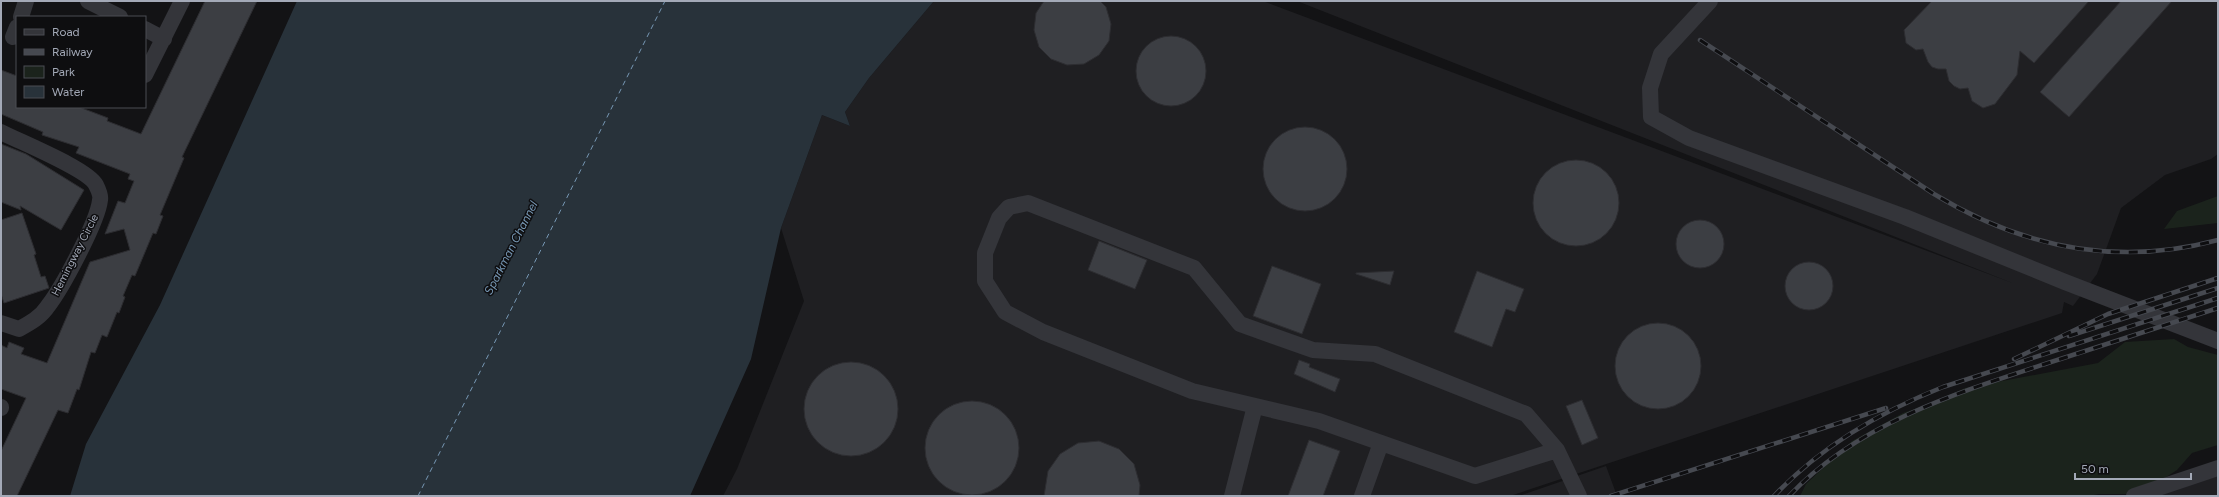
<svg xmlns="http://www.w3.org/2000/svg" width="2219" height="497" viewBox="0 0 2219 497" font-family="Figtree,sans-serif">
  <style>
    .built { fill: #1f1f22 }
    .green { fill: #1b231c }
    .water { fill: #28323a }
    .lines { fill: none; stroke-linecap: round; stroke-linejoin: round }
    .ferry { stroke: #7798b5; stroke-width: 1; stroke-dasharray: 5 4; stroke-linecap: butt }
    .building { fill: #3c3e43; stroke: #2d2d31 }
    .minor { stroke: #34353a; stroke-width: 16 }
    .rail-casing { stroke: #464950; stroke-width: 4.5 }
    .rail { stroke: #0e0e10; stroke-width: 3; stroke-dasharray: 9; stroke-linecap: butt }
    .labels { text-anchor: middle; dominant-baseline: central; stroke-width: 3; stroke-linejoin: round; paint-order: stroke }
    .street-label { font-size: 11px; fill: #a3a9b7; stroke: #0e0e10 }
    .water-label { font-size: 12px; font-style: italic; fill: #7798b5; stroke: #0e0e10 }
  </style>
  <rect width="100%" height="100%" fill="#131315"/>
  <path class="built" d="M934 1H1263L2015 284 1297 1H2218V154L2211 159 2165 175 2121 208 2097 274 2073 306 2064 302 2062 313 1510 496H723L737 469 804 301 781 228 822 115 850 126 845 112 869 78Z
    M1606 466 1617 496H1519Z
    M2218 476V496H2152Z"/>
  <path class="green" d="M2218 196V223L2164 229 2177 211Z
    M2174 339 2188 347 2218 355V445L2192 453 2177 470 2140 494H2099L2089 496H1800L1806 484 1852 441 1903 413 1929 404 1965 388 2098 363 2125 342Z"/>
  <path class="water" d="M297 1H934L869 78 845 112 850 126 822 115 781 228 751 359 690 496H70L86 444 160 305Z"/>
  <g class="lines">
    <path class="ferry" d="M418 496 665 1"/>
  </g>
  <path class="building" d="M205 1H257L182 157 184 158 160 215 163 216 156 234 153 233 135 276 132 275 123 296 125 297 119 313 117 312 107 337 102 335 95 353 91 352 79 390 77 389 68 413 58 410 17 496H1V451L26 398 1 389V345L7 348 9 342 24 348 21 354 47 363 90 262 130 250 124 229 105 234 118 201 125 203 134 181 128 179 130 174 76 153 79 147 42 135 43 132 1 114V70L17 76V107H79L108 118 107 121 141 134Z
    M1044 1H1100L1106 7 1111 24 1109 41 1099 55 1084 64 1067 65 1051 59 1039 47 1034 30 1036 13Z
    M1932 1H2089L2034 63 2020 51 2017 75 1995 104 1983 108 1972 101 1968 88 1960 89 1954 86 1949 81 1946 69H1938L1932 67 1928 62 1923 49 1916 50 1906 43 1904 30Z
    M2121 1H2172L2069 117 2040 92Z
    M1136 71a35 35 0 1 1 70 0a35 35 0 1 1-70 0Z
    M1263 169a42 42 0 1 1 84 0a42 42 0 1 1-84 0Z
    M1 144 26 154 84 190 61 230 20 206 21 210 1 202Z
    M1533 203a43 43 0 1 1 86 0a43 43 0 1 1-86 0Z
    M22 213 36 254 34 255 41 277 45 276 49 288 4 303 1 294V220Z
    M1676 244a24 24 0 1 1 48 0a24 24 0 1 1-48 0Z
    M1099 241 1147 260 1135 289 1088 270Z
    M1785 286a24 24 0 1 1 48 0a24 24 0 1 1-48 0Z
    M1272 266 1321 284 1302 334 1253 316Z
    M1394 271 1390 285 1356 274V273Z
    M1477 271 1524 289 1515 312 1506 309 1492 347 1454 332Z
    M1615 366a43 43 0 1 1 86 0a43 43 0 1 1-86 0Z
    M1299 360 1310 364 1309 367 1340 379 1335 392 1294 374Z
    M804 409a47 47 0 1 1 94 0a47 47 0 1 1-94 0Z
    M1582 400 1598 438 1582 445 1566 406Z
    M925 448a47 47 0 1 1 94 0a47 47 0 1 1-94 0Z
    M1309 440 1340 451 1323 496H1288Z
    M1099 441 1119 449 1134 464 1140 485 1139 496H1044L1048 471 1060 454 1078 443Z"/>
  <g class="lines">
    <path class="minor" d="M88 1 120 17
      M1710 1 1661 54 1650 88 1651 117 1689 138 1905 217 2065 282 2218 341
      M21 17 26 1
      M145 29 164 39
      M13 37 17 27
      M145 75 182 1
      M1 132C20 142 88 169 96 185 98 189 101 196 100 200 98 221 62 288 48 306 41 317 30 323 19 329L1 323
      M1 408V407
      M1557 450 1475 476 1319 421 1192 391 1043 332 1005 312 985 281V253L999 218 1009 207 1028 203 1194 268 1240 324 1313 350 1375 354 1526 414 1557 450 1579 496
      M1232 496 1255 406
      M1362 496 1381 443
      M2134 496 2218 468"/>
    <defs>
      <path id="rail" d="M1700 40 1934 194C2023 248 2117 267 2218 240
        M2069 336 2218 288
        M2014 359 2108 314 2218 278
        M1611 496 1886 408
        M1774 496C1821 446 1880 412 1943 387L2218 298
        M1789 496C1857 424 1956 393 2048 363 2105 345 2161 326 2218 308"/>
    </defs>
    <use href="#rail" class="rail-casing"/>
    <use href="#rail" class="rail"/>
  </g>
  <g class="labels">
    <g class="street-label">
      <text transform="translate(75 255) rotate(-63)">Hemingway Circle</text>
    </g>
    <g class="water-label">
      <text transform="translate(511 248) rotate(-63)">Sparkman Channel</text>
    </g>
  </g>
  <rect width="2219" height="497" fill="none" stroke="#a3a9b7" stroke-width="4"/>
  <rect x="16" y="16" width="130" height="92" fill="#0e0e10" stroke="#4a4c53"/>
  <rect x="24" y="29" width="20" height="6" fill="#34353a" stroke="#4a4c53"/>
  <text x="52" y="36" font-size="12" fill="#a3a9b7">Road</text>
  <rect x="24" y="49" width="20" height="6" fill="#464950" stroke="#4a4c53"/>
  <text x="52" y="56" font-size="12" fill="#a3a9b7">Railway</text>
  <rect x="24" y="66" width="20" height="12" fill="#1b231c" stroke="#4a4c53"/>
  <text x="52" y="76" font-size="12" fill="#a3a9b7">Park</text>
  <rect x="24" y="86" width="20" height="12" fill="#28323a" stroke="#4a4c53"/>
  <text x="52" y="96" font-size="12" fill="#a3a9b7">Water</text>
  <path d="M2075 473v6h116v-6" fill="none" stroke="#a3a9b7" stroke-width="2"/>
  <text x="2081" y="473" font-size="12" fill="#a3a9b7" stroke="#0e0e10" stroke-width="3" paint-order="stroke">50 m</text>
</svg>
